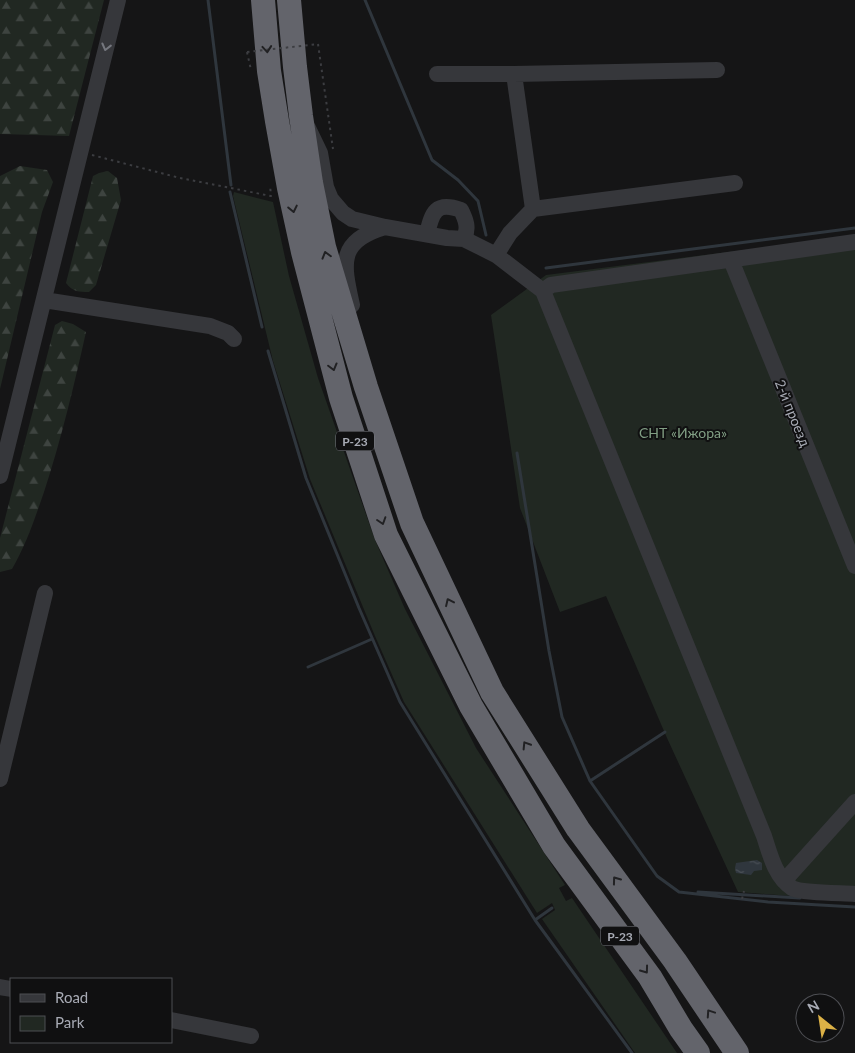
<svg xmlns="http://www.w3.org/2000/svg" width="855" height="1053" viewBox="0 0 855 1053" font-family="Lato,sans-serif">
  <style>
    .green { fill: #212822 }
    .forest { fill: url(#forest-firs) }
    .water { fill: url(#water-ripples) }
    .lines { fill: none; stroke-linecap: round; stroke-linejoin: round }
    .stream { stroke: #2f363d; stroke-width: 3 }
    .path { stroke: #3c3d41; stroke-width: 2; stroke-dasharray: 2.5 4; stroke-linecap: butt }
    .minor { stroke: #36373b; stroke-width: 16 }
    .highway { stroke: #63646b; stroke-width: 24 }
    .path-bridge { stroke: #3c3d41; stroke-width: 2; stroke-dasharray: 2.5 4; stroke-linecap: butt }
    .oneway { stroke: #75777e }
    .oneway2 { stroke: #212123 }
    .labels { text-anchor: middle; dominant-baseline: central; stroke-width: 4; stroke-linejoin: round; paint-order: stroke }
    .shield { fill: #101011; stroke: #7a7c84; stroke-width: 1 }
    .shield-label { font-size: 12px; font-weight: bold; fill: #a8abb5 }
    .street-label { font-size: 14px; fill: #a8abb5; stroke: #101011 }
    .park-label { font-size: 14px; fill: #819e84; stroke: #101011 }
  </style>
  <defs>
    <pattern id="forest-firs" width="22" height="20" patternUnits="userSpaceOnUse" patternTransform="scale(1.25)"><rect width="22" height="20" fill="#212822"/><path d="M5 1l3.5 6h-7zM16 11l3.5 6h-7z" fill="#3e4440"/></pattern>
    <pattern id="water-ripples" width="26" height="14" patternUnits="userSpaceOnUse" patternTransform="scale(1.25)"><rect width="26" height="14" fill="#2f363d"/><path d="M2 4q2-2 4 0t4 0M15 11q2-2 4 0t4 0" fill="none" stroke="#4a5057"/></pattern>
  </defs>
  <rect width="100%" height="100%" fill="#151516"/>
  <path class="green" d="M234 192 273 202 289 276 318 378 375 540 405 609 476 748 565 885 559 888 566 901 572 898 677 1053H635L542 919 555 910 552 903 537 913 404 702 375 636 310 479 273 361 233 196Z
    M855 236V901L738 892 667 738 606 596 560 612 520 508 491 315 546 275Z"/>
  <path class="forest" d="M0 0H104L69 136 0 134Z
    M20 166 47 170 53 182 42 212 0 389V176Z
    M108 171 117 178 121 200 96 285 89 292C79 292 73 292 66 283L93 176 99 173Z
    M62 321 73 324 86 332C74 386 61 440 44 492 35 518 26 545 12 569L0 572V538L55 325Z"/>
  <path class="water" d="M757 860 762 863V870L754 871 751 875 736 873 735 868 736 863Z"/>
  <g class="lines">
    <path class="stream" d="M208 0 231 185
      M365 0 432 160 458 180 478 201 486 235
      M230 192 262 327
      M546 268 855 228
      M268 351 306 478 359 608 400 702 535 920 632 1053
      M517 453 549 651 562 717 590 781 665 732
      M308 667 372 639
      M590 781 657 876 679 892 768 902 855 907
      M698 892 800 898
      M535 920 552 908"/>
    <path class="path" d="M318 44 333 149
      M247 52 251 70
      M92 155 180 178 271 196 270 185
      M742 899 744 891"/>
    <path class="minor" d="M437 74H514
      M308 128 320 153 326 187 331 199 343 213 352 219 385 227 447 238 464 239 496 255 543 291 764 836C770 854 775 877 792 888 800 893 843 893 855 894
      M533 209 735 183
      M427 234C432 212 436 201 461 210 466 220 469 228 464 239
      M496 255 510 233 533 209 514 74 717 70
      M731 260 855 566
      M543 291 551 285 855 242
      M44 300 210 326 228 333 234 339
      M352 305C343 264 337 241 385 227
      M0 476 118 0
      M0 779 45 593
      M784 881 855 802
      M0 987 11 989
      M171 1020 251 1036"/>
    <path class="highway" d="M263 0 269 71 277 121 289 188 303 252 341 398 386 535 471 706 554 846 650 977 681 1029 698 1053
      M289 0 295 67 301 116 311 183 324 247 366 387 412 523 492 692 578 829 675 961 737 1053"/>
    <path class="path-bridge" d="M247 52 318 44"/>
  </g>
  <defs><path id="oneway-chevron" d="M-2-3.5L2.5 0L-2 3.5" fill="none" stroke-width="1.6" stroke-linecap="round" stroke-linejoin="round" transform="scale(1.25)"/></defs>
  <use class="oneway" href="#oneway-chevron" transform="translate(106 47) rotate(104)"/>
  <g class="oneway2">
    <use href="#oneway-chevron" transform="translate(267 49) rotate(85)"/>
    <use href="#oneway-chevron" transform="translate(293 209) rotate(78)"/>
    <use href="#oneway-chevron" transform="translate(326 255) rotate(-106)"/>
    <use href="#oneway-chevron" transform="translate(333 367) rotate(75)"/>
    <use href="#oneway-chevron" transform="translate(382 521) rotate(72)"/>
    <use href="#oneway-chevron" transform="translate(449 602) rotate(-115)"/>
    <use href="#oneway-chevron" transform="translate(526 745) rotate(-122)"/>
    <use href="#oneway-chevron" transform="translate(616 880) rotate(-126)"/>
    <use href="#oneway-chevron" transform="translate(645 970) rotate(54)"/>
    <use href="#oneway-chevron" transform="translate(710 1013) rotate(-124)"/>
  </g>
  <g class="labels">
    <g class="shield">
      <rect x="336" y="431.5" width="38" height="19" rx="4"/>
      <rect x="601" y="926.5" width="38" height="19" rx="4"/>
    </g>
    <g class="shield-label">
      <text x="355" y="441">Р-23</text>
      <text x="620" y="936">Р-23</text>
    </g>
    <g class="street-label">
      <text transform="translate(793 413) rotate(68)">2-й проезд</text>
    </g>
    <g class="park-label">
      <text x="683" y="432">СНТ «Ижора»</text>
    </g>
  </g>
  <rect x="10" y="978" width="162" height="65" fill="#101011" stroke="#4d4e53"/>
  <rect x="20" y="994" width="25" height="8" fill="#36373b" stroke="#4d4e53"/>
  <text x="55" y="1003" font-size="15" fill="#a8abb5">Road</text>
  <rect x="20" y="1016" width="25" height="15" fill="#212822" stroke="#4d4e53"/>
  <text x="55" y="1028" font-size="15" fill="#a8abb5">Park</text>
  <g transform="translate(820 1018) rotate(330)"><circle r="24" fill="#101011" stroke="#4d4e53"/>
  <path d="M0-4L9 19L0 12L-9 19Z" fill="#dcb146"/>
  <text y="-8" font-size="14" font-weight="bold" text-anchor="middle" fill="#a8abb5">N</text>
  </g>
</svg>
